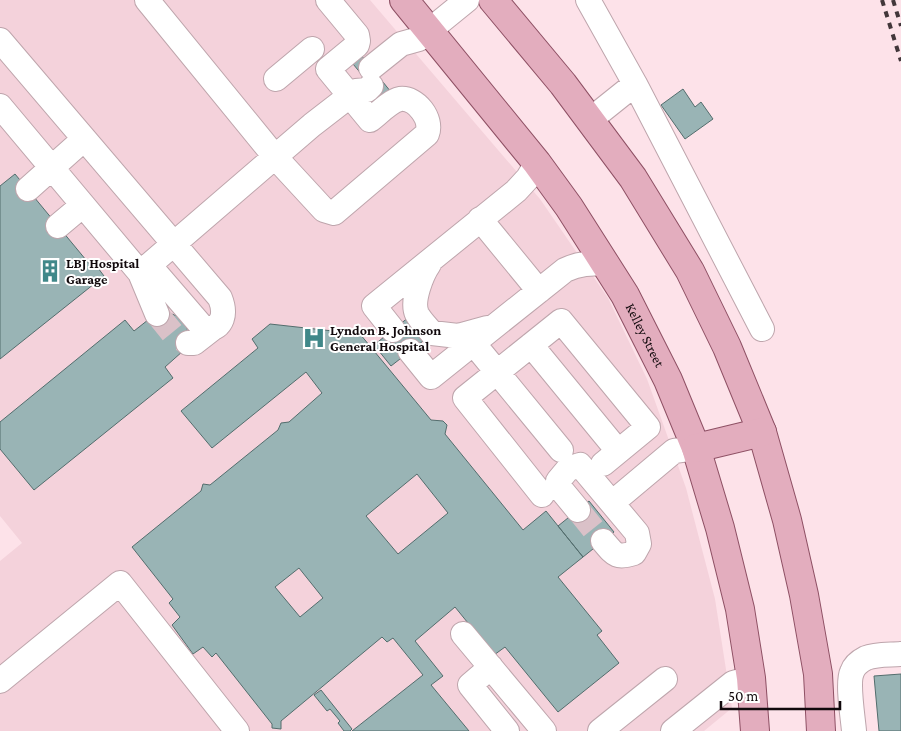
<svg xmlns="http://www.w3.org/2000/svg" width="901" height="731" viewBox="0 0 901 731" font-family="'Crimson Pro',serif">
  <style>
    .built { fill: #f4d2db }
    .building { fill: #99b4b5; stroke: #536d6d; fill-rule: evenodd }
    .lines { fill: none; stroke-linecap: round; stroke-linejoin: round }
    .minor-tunnel { stroke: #dac1c8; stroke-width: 24; stroke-dasharray: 24 12; stroke-linecap: butt }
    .minor-casing { stroke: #bea5ac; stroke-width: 26 }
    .major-casing { stroke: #8e5064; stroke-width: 30 }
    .minor { stroke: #fff; stroke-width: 24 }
    .major { stroke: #e3adbe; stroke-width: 28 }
    .rail { stroke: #42363a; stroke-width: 4; stroke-dasharray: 6 6; stroke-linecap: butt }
    .labels { text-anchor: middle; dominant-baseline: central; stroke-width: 4; stroke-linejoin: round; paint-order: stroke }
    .poi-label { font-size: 14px; font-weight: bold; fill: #11090c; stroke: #fff; text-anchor: start }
    .street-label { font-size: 14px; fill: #11090c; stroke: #fff }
  </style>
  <rect width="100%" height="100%" fill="#fde2e9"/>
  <path class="built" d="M0 0H370L540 199 608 298 647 379 686 488 715 599 732 708 704 731H0V561L22 543 0 516Z"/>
  <path class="building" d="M362 56 391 92 383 100 353 64Z
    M683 89 695 107 701 102 713 119 685 139 661 105Z
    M15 174 91 266 95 264 104 276 0 359V186Z
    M161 313H169L177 316 187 327 188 335 183 351 165 367 173 378 34 490 0 449V422L125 320 134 331 153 316Z
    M414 313 432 334 391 366 374 345Z
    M270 324 360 334 431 420 443 421 447 425 445 434 523 530 546 511 583 557 558 577 602 631 597 635 619 663 558 712 505 647 494 655 455 607 415 641 443 676 431 685 469 731H352L423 675 393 638 387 642 382 637 281 721V729L272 728V724L216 653 212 657 203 647 193 654 172 625 180 617 169 603 173 599 132 547 201 491 203 484 210 485 278 430 281 423 289 422 322 393 306 372 212 448 181 411 258 348 252 339ZM417 474 448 513 398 554 366 516ZM299 568 323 598 300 617 275 587Z
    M589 501 614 532 583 557 558 526Z
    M901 674V731H879L874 676Z
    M321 690 352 729 350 731H344L338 723 340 721 330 709 327 711 314 695Z"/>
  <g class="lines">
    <path class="minor-tunnel" d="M157 314 174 335 188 343
      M578 510 603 541"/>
    <defs>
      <path id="minor" d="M147 0 276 158 324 210 334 213 427 134C433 119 416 97 400 99 390 101 378 114 370 120L328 69 357 45 358 41 357 35 328 0
        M588 0 635 84
        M0 40 220 298C226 313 224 328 205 330L149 265
        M371 68 401 44 419 39 467 0
        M276 79 312 49
        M0 106 140 273 312 125 356 91 367 90 371 86
        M590 120 635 84 762 329
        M28 189 84 139
        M480 219 539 291
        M58 226 83 205
        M429 264C422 274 411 301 417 314 420 320 427 327 432 333L458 336 487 328
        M140 273 157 314
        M393 330 374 306 516 191 528 178 537 163
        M188 343H194L212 329
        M474 344 561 450
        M531 345 618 451
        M410 351 431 377 565 270C579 263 591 263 607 264
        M542 495 465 398 561 321 648 427 603 464
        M612 503 674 451 696 448
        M578 510 559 487 558 481 568 469 580 465 637 533 639 544 634 553C616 559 614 554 603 541
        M463 634 544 731
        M491 667 470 685 507 731
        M0 681 120 583 237 731
        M600 731 665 679
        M673 731 733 683 751 678
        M854 731C853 718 847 683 852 672 854 666 860 661 866 658 876 654 890 655 901 654"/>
      <g id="major">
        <path id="s1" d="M404 0 537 163 569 207 625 295 668 380 696 448 720 528 740 609 751 678 755 731"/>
        <path d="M493 0 563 84 633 178 690 271 727 347 762 432 787 520 804 595 818 674 821 731"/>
        <path d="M696 448 762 432"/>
      </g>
    </defs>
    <use href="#minor" class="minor-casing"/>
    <use href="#major" class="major-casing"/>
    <use href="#minor" class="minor"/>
    <use href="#major" class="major"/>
    <path class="rail" d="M882 0 901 61
      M893 0 901 26"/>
  </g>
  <defs>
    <symbol id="building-bare" viewBox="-9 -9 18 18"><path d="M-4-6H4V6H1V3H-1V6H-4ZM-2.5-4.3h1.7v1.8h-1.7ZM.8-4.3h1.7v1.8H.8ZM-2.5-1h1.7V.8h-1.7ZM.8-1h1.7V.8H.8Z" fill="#408889" stroke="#fff" stroke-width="2.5" paint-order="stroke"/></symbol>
    <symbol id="hospital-bare" viewBox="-9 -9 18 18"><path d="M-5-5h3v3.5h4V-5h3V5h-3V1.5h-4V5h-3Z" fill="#408889" stroke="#fff" stroke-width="2.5" paint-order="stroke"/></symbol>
  </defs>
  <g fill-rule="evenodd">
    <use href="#building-bare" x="34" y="255" width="32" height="32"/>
    <use href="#hospital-bare" x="298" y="322" width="32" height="32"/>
  </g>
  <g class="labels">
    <g class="poi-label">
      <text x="66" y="263">LBJ Hospital<tspan x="66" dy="16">Garage</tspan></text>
      <text x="330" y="330">Lyndon B. Johnson<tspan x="330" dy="16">General Hospital</tspan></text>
    </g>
    <g class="street-label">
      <text stroke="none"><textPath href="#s1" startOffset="414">Kelley Street</textPath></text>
    </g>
  </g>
  <path d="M721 701v8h119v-8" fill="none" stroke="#11090c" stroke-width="2.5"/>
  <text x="728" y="701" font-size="15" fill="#11090c" stroke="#ffffff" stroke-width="4" paint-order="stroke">50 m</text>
</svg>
